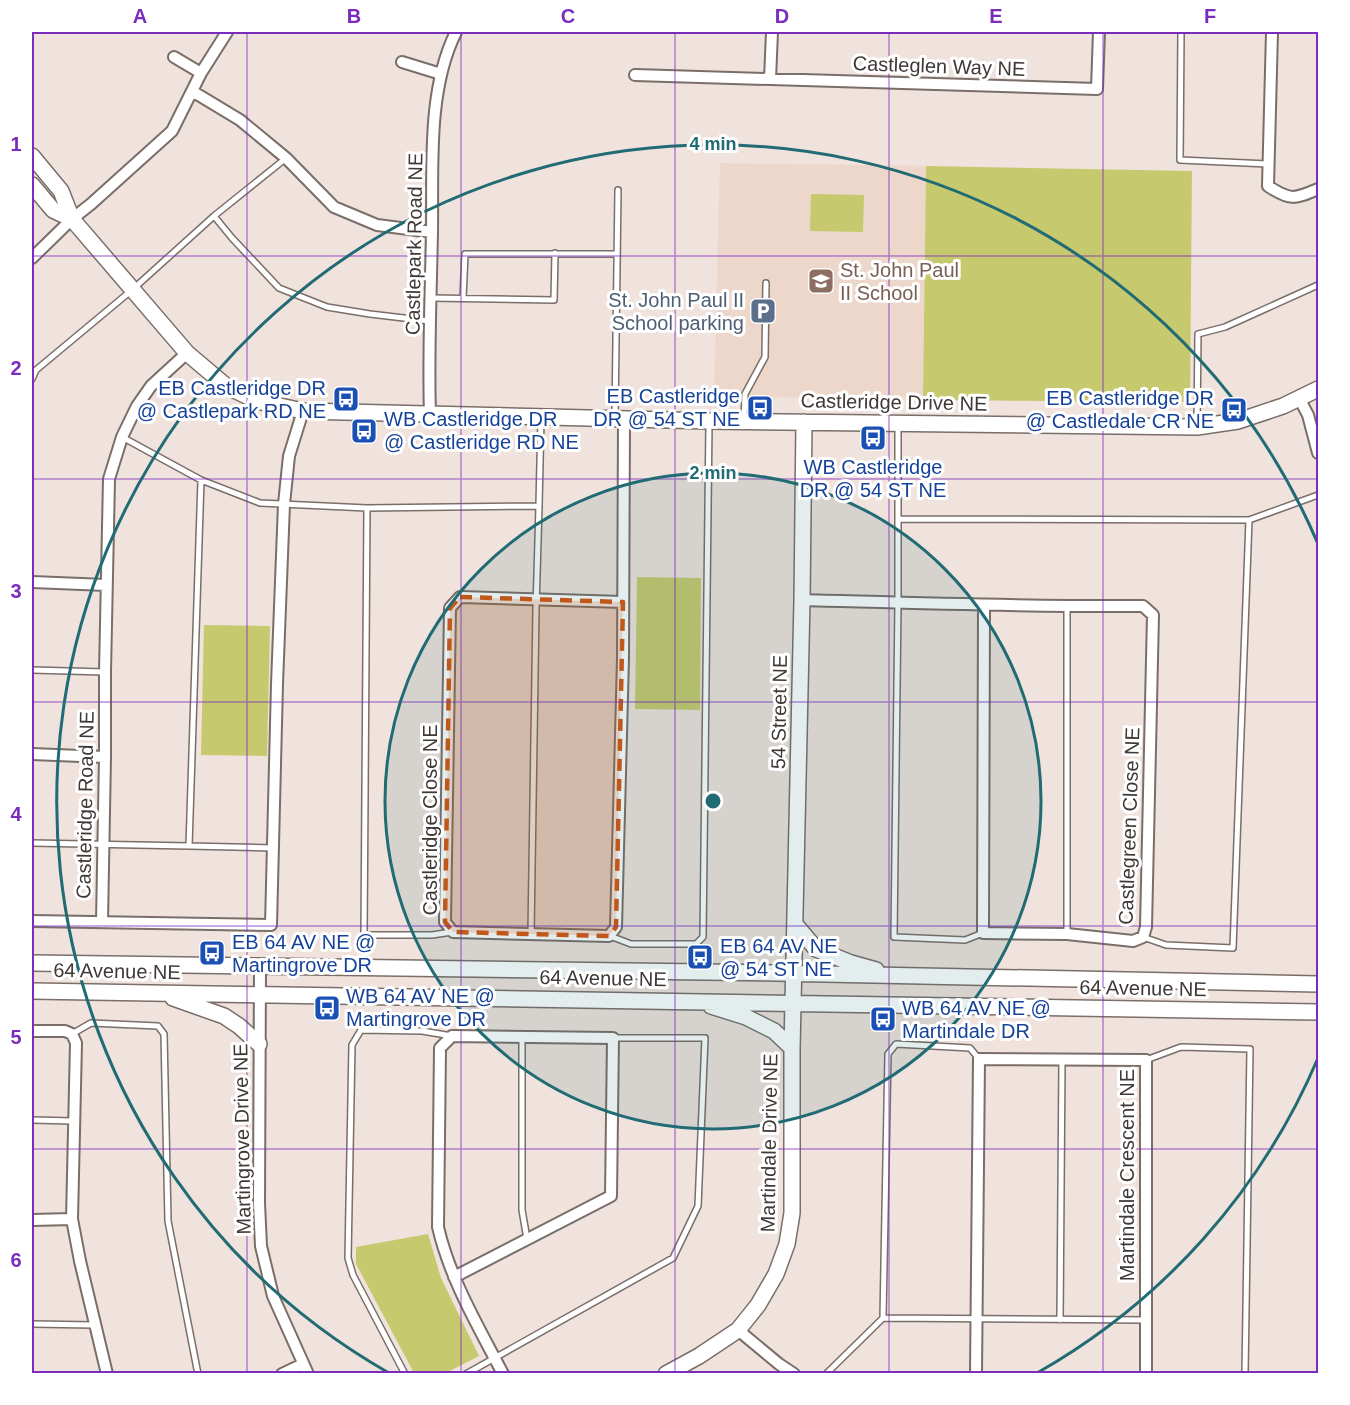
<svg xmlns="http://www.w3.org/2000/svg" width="1350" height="1405" viewBox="0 0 1350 1405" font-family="Arial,sans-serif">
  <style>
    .education { fill: #edd7ca }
    .green { fill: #c7c96e }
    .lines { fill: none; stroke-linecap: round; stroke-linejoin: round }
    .lane-casing { stroke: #7a6e69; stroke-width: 8 }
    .street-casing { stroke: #7a6e69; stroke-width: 14 }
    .secondary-casing { stroke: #7a6e69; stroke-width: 18 }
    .lane { stroke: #fff; stroke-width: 5 }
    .street { stroke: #fff; stroke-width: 10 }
    .secondary { stroke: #fff; stroke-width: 15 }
    .marked { fill: #d75610; fill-opacity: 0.2; stroke: #d75610; stroke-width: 4.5; stroke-dasharray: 12 8; stroke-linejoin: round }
    .grid { fill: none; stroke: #7b2cbf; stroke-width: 1.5; stroke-opacity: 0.55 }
    .ring { fill: none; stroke: #206b74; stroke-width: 3 }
    .labels { text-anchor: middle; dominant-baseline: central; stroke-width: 6; stroke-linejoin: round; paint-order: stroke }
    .street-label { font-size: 20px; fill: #3e3937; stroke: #fff }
    .education-label { font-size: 20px; fill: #785e54; stroke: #fff; text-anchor: start }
    .service-label { font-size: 20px; fill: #4e5e75; stroke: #fff; text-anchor: end }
    .transit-label { font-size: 20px; fill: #164399; stroke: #fff; text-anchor: start }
    .centre { fill: #206b74; stroke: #fff; stroke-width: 3 }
    .ring-label { font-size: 18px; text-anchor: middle; font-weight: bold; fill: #206b74; stroke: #fff; stroke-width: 6; stroke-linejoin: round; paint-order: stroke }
    .neatline { fill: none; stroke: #7b2cbf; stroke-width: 2 }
    .grid-label { font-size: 20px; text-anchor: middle; font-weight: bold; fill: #7b2cbf }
  </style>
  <rect width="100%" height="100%" fill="#f0e2dc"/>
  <path class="education" d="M720 163 926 166 923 400 714 396Z"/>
  <path class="green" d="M926 166 1192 171 1190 402 923 400Z
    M811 194 864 195 863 232 810 231Z
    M637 577 701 578 700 710 635 709Z
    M204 625 270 626 267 756 201 755Z
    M428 1234 441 1278 479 1356 446 1373H414L356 1264V1247Z"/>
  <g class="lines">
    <defs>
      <path id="lane" d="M1181 32 1180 160 1268 164
        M214 216 285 159
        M431 298 554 300 555 253
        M463 298 465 254H617
        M32 379 36 370 132 290 214 216 232 238 279 288 327 307 370 314 429 321
        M615 416 618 190
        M744 420 745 394 765 357 766 283
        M1197 425 1198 334 1225 327 1318 285
        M122 437 201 480 260 503 367 508
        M539 506 541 418
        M898 519V425
        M1067 607V934
        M32 670 105 672
        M32 843 189 846 201 480
        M189 846 273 848
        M452 932 432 935H364L367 508 539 506 536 609 531 933
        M983 933 965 940 894 937 898 602V519L1249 520
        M610 936 631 944H696L703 937 709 423
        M1143 937 1166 945 1233 948 1249 520 1318 495
        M72 1034 91 1023 158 1026 164 1034 168 1221 198 1374
        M522 1037V1210L527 1239
        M1146 1060 1181 1047 1250 1049 1245 1374
        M32 1120 73 1121
        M883 1318 888 1054 896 1044 970 1048 979 1059
        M1060 1320 1062 1060
        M32 1324 94 1325
        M405 1374 353 1275 348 1258 352 1045 361 1030 422 1031 452 1036
        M466 1374 673 1258 698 1206 705 1038H613
        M826 1374 883 1318 1146 1320"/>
      <path id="street" d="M1272 32 1268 186C1290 201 1295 199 1318 189
        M174 57 201 73
        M402 62 441 74
        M635 75 1097 89 1099 32
        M770 79 772 32
        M192 91 240 120 286 158 334 207 377 225 432 232
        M32 258 72 219 91 204 172 131 201 73 227 32
        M1299 398 1308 415 1318 453
        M430 415C428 353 431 292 432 231 433 167 427 90 456 32
        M32 582 106 585
        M802 600C916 603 1030 607 1143 606L1153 615 1146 927 1143 937 1133 941 1067 934 983 933 984 605
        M623 602 460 597 450 608 445 922 453 932 609 936 616 927 623 658 624 419
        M32 754 105 757
        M32 921 271 925 277 684 284 504 289 456 303 411
        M102 922 105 757V672L109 479 122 437 137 406 151 386 187 353
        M260 967 259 1203 261 1246 273 1296 308 1374
        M32 1031H65L72 1034 76 1043 72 1219 80 1261 107 1374
        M32 1220 72 1219
        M454 1277 611 1196 613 1038 452 1036 440 1048 438 1227C450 1279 478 1326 503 1374
        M738 1330 779 1364 794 1374
        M282 1374 303 1364
        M976 1374 979 1059 1146 1060V1374"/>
      <path id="secondary" d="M32 156 61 191 72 219 187 353 226 386 257 401 303 411 709 421 1197 427 1238 421 1283 406 1318 389
        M32 185 53 210 72 219
        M795 924 816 949 851 963 876 970
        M32 963 776 973 1318 984
        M32 991 1318 1012
        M173 998 224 1016 239 1026 259 1044
        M711 1006 746 1017 774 1031 792 1048
        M666 1374 699 1356 738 1330 758 1305 776 1274 787 1244 792 1213V1048L802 600 804 422"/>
    </defs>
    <use href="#lane" class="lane-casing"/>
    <use href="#street" class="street-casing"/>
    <use href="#secondary" class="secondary-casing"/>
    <use href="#lane" class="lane"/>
    <use href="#street" class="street"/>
    <use href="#secondary" class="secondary"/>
  </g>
  <path class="marked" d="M460 597 623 602 616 927 609 936 453 932 445 922 450 608Z"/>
  <path class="grid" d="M247 32V1374M461 32V1374M675 32V1374M889 32V1374M1103 32V1374M32 256H1318M32 479H1318M32 702H1318M32 926H1318M32 1149H1318"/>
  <circle cx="713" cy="801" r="328" fill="#206b74" fill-opacity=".12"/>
  <g class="ring">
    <circle cx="713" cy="801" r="328"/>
    <path d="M1318 1058A657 657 0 0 1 1037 1373M389 1373A657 657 0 1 1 1318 544"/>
  </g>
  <defs>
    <symbol id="school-square" viewBox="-11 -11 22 22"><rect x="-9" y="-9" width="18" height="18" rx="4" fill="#8d6e63" stroke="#fff"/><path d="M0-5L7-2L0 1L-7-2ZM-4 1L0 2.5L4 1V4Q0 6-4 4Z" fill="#fff"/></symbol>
    <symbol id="parking-square" viewBox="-11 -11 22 22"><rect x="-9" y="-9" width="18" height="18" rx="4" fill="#5c6f8a" stroke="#fff"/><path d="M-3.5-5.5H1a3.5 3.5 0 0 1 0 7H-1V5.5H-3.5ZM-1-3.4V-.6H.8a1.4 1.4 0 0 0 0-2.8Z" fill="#fff"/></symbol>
    <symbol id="bus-square" viewBox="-11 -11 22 22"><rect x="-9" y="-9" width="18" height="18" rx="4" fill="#1a4fb4" stroke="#fff"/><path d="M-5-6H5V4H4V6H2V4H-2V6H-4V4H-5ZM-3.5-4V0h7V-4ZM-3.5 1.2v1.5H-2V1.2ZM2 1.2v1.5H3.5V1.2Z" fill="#fff"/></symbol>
  </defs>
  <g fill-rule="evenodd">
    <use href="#school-square" x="806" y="266" width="30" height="30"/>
    <use href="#parking-square" x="748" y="296" width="30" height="30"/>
    <use href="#bus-square" x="331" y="384" width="30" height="30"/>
    <use href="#bus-square" x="745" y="393" width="30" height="30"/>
    <use href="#bus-square" x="1219" y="395" width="30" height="30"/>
    <use href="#bus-square" x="349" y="416" width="30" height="30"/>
    <use href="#bus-square" x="858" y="423" width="30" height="30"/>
    <use href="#bus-square" x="197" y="938" width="30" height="30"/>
    <use href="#bus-square" x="685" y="942" width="30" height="30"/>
    <use href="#bus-square" x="312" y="993" width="30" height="30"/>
    <use href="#bus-square" x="868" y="1004" width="30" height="30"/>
  </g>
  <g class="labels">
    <g class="street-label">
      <text transform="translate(939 66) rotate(2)">Castleglen Way NE</text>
      <text transform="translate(414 244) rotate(-89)">Castlepark Road NE</text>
      <text transform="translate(894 402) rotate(1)">Castleridge Drive NE</text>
      <text transform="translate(779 712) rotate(-89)">54 Street NE</text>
      <text transform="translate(85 805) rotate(-89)">Castleridge Road NE</text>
      <text transform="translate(430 820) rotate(-90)">Castleridge Close NE</text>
      <text transform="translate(1129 826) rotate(-88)">Castlegreen Close NE</text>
      <text transform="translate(117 971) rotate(1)">64 Avenue NE</text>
      <text transform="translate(603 978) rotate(1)">64 Avenue NE</text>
      <text transform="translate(1143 988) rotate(1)">64 Avenue NE</text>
      <text transform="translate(242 1139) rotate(-91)">Martingrove Drive NE</text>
      <text transform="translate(769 1143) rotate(-89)">Martindale Drive NE</text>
      <text transform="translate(1127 1175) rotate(-90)">Martindale Crescent NE</text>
    </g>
    <g class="education-label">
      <text x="840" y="270">St. John Paul<tspan x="840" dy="23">II School</tspan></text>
    </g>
    <g class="service-label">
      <text x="744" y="300">St. John Paul II<tspan x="744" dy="23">School parking</tspan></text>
    </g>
    <g class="transit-label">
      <text x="326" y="388" text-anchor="end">EB Castleridge DR<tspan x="326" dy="23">@ Castlepark RD NE</tspan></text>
      <text x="740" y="396" text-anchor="end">EB Castleridge<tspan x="740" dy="23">DR @ 54 ST NE</tspan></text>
      <text x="1214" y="398" text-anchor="end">EB Castleridge DR<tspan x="1214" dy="23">@ Castledale CR NE</tspan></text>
      <text x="384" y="419">WB Castleridge DR<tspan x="384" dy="23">@ Castleridge RD NE</tspan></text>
      <text x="873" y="467" text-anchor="middle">WB Castleridge<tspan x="873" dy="23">DR @ 54 ST NE</tspan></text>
      <text x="232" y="942">EB 64 AV NE @<tspan x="232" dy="23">Martingrove DR</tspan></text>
      <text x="720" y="946">EB 64 AV NE<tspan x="720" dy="23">@ 54 ST NE</tspan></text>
      <text x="346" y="996">WB 64 AV NE @<tspan x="346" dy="23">Martingrove DR</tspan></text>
      <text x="902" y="1008">WB 64 AV NE @<tspan x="902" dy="23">Martindale DR</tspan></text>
    </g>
  </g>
  <circle cx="713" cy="801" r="9" class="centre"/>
  <g class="ring-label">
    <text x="713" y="150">4 min</text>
    <text x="713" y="479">2 min</text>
  </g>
  <rect width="1350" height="1405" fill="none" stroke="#ffffff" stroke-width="66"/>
  <rect x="33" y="33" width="1284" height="1339" class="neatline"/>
  <g class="grid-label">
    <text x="140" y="23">A</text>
    <text x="354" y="23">B</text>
    <text x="568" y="23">C</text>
    <text x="782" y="23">D</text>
    <text x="996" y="23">E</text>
    <text x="1210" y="23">F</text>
    <text x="16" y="151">1</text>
    <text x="16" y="375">2</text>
    <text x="16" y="598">3</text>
    <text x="16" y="821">4</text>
    <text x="16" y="1044">5</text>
    <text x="16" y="1267">6</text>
  </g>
</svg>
